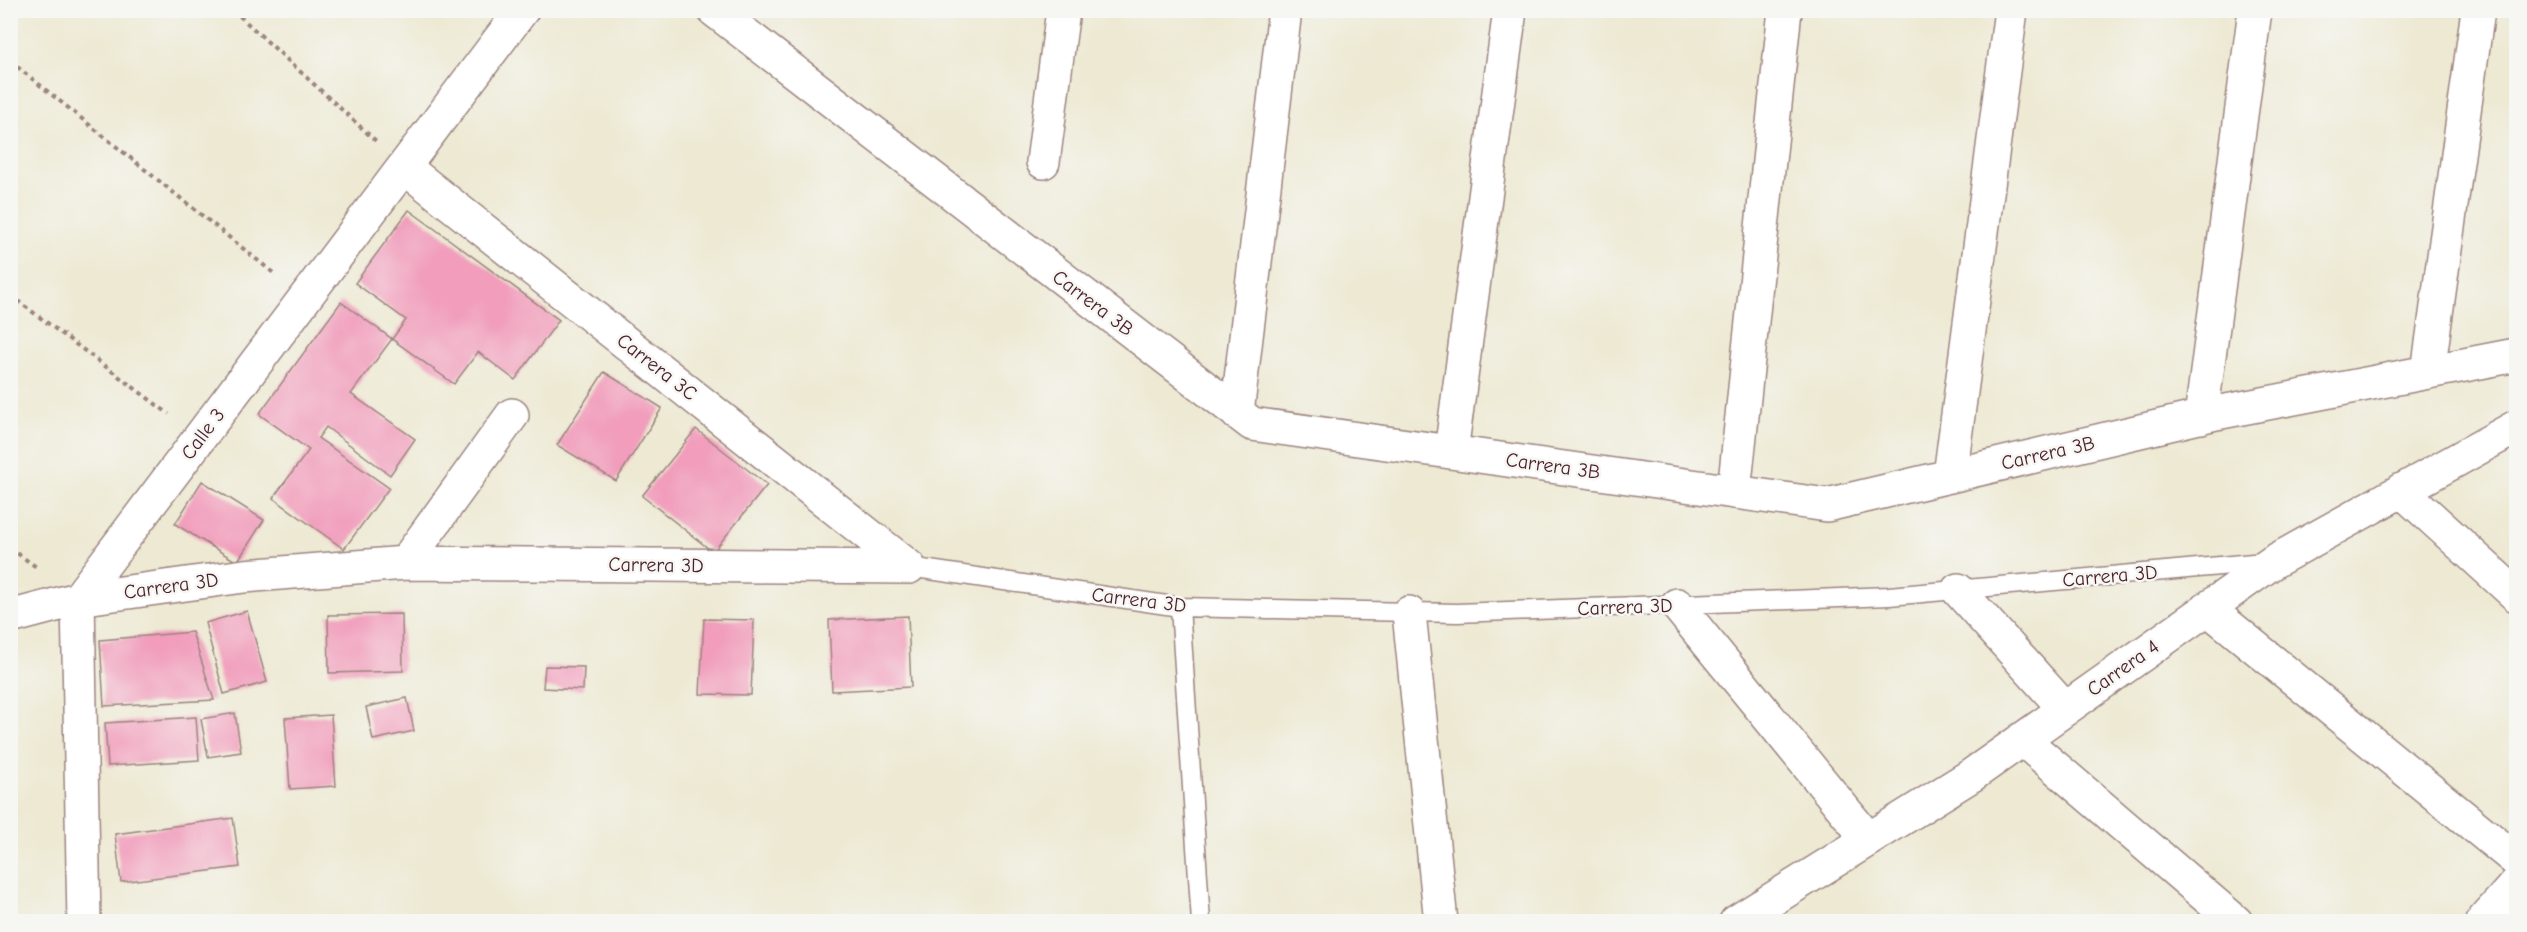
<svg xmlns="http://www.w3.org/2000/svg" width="2527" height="932" viewBox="0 0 2527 932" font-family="'Comic Neue',sans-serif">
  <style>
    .building { fill: #f19dbb }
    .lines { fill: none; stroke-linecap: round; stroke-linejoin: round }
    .service-casing { stroke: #9c847f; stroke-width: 21 }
    .minor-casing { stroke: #9c847f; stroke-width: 36 }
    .path { stroke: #9c847f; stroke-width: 4; stroke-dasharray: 4.5 4.5; stroke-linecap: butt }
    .service { stroke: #fff; stroke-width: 18 }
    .minor { stroke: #fff; stroke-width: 33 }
    .labels { text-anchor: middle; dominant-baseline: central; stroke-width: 5; stroke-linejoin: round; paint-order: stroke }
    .street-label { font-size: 20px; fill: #4a1f2b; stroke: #f6f6f2 }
  </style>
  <rect width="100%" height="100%" fill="#f6f6f2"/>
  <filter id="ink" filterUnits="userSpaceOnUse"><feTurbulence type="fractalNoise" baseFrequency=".0167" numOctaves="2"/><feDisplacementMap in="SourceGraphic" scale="12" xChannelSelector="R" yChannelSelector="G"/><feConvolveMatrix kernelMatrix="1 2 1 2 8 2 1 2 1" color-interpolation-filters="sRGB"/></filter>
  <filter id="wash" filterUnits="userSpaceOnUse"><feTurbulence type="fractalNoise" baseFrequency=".008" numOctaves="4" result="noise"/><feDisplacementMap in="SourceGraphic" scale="24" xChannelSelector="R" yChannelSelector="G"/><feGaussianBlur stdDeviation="1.35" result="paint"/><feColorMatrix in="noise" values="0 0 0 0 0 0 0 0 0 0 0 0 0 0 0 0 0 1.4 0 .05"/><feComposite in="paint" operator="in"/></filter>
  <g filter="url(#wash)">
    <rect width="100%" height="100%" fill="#ede9d3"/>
    <g id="blocks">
      <path class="building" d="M409 210 559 320 515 380 478 352 454 384 392 339 406 320 355 283Z
        M341 302 392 339 351 394 415 439 390 475 326 427 318 438 389 488 344 549 273 498 309 450 259 414Z
        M604 372 662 408 616 481 557 445Z
        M696 429 767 485 713 552 642 496Z
        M202 481 264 520 237 562 175 524Z
        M247 611 267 682 224 694 205 623Z
        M402 614 403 671 329 673 328 615Z
        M908 616 911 687 832 691 829 620Z
        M704 619 754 620 751 695 700 694Z
        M192 632 214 700 104 706 100 640Z
        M545 666 584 667 583 690 543 688Z
        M407 698 414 731 373 740 366 707Z
        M235 713 241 752 208 757 201 719Z
        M331 715 336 786 290 789 285 718Z
        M196 717 199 760 108 766 105 723Z
        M233 818 240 867 121 882 115 834Z"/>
    </g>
  </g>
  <g filter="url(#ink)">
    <use href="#blocks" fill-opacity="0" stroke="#9c847f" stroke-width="1.5"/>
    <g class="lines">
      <defs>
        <path id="service" d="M909 567 1180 607 1457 613 1889 596 2264 562
          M1180 607 1201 922"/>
        <path id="minor" d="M714 10 1252 424 1827 505 2216 413 2516 355
          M1043 162 1063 10
          M404 167 909 567
          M2428 372 2478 10
          M1237 413 1285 10
          M2201 417 2255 10
          M1451 452 1510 10
          M1950 476 2011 10
          M2401 490 2516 595
          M1734 492 1785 10
          M405 563 512 415
          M1958 590 2065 709
          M1677 605 1868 839
          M2207 608 2516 860
          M1409 613 1441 922
          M10 617 78 599 244 576 405 563 909 567
          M2022 739 2236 922
          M84 922 78 599 522 10
          M1736 922 1972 775 2273 562 2516 427
          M2482 922 2516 884"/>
      </defs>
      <use href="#service" class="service-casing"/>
      <use href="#minor" class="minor-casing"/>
      <path class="path" d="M233 10 377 142
        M10 61 276 275
        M10 295 169 414
        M10 548 39 569"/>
      <use href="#service" class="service"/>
      <use href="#minor" class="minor"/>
    </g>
  </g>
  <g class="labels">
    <g class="street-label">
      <text transform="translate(1093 303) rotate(37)">Carrera 3B</text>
      <text transform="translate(657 367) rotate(38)">Carrera 3C</text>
      <text transform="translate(203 434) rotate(-53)">Calle 3</text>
      <text transform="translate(2048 453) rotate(-13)">Carrera 3B</text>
      <text transform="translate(1553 466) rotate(8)">Carrera 3B</text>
      <text transform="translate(656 565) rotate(1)">Carrera 3D</text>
      <text transform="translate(2110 576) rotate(-5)">Carrera 3D</text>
      <text transform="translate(171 586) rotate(-8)">Carrera 3D</text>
      <text transform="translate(1139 600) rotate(7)">Carrera 3D</text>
      <text transform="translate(1625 607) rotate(-2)">Carrera 3D</text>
      <text transform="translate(2123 668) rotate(-35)">Carrera 4</text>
    </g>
  </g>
  <rect width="2527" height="932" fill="none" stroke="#f6f6f2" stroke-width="36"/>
</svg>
